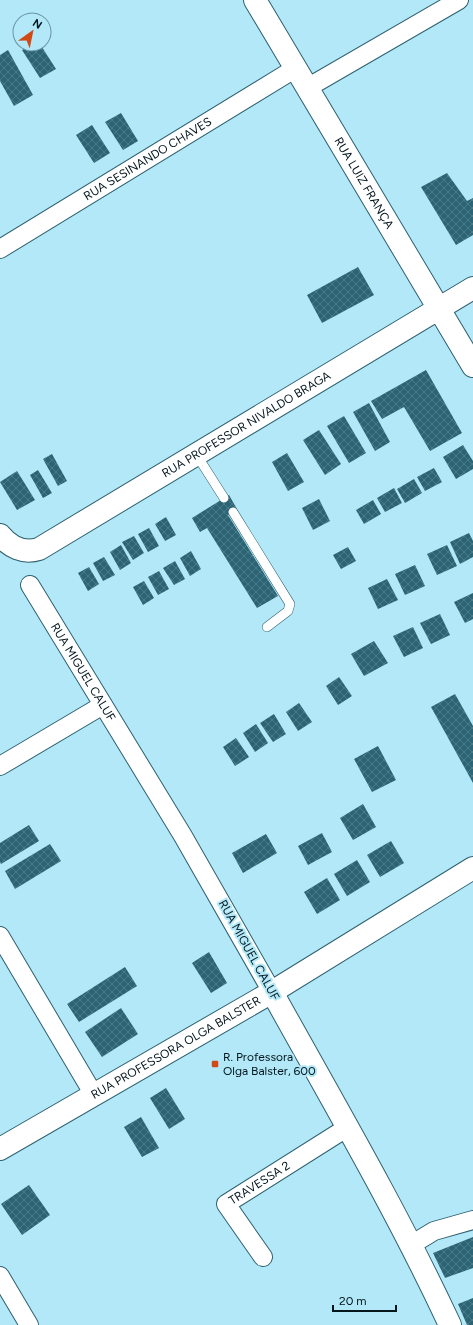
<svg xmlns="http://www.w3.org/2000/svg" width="473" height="1325" viewBox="0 0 473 1325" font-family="Figtree,sans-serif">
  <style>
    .building { fill: url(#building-cross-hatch) }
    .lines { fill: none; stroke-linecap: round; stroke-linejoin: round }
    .service-casing { stroke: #2e616f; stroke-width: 10 }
    .minor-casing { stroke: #2e616f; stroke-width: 20 }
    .tertiary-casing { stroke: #2e616f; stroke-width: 24 }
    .secondary-casing { stroke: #2e616f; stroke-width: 24 }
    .service { stroke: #fff; stroke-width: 9 }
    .minor { stroke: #fff; stroke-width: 18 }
    .tertiary { stroke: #fff; stroke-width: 22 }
    .secondary { stroke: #fff; stroke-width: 22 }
    .poi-dot { fill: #d14a16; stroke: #b2e8f8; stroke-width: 1.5 }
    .labels { text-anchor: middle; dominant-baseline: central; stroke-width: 4; stroke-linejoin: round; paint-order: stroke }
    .street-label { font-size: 12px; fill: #03161c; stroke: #b2e8f8 }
    .poi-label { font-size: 12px; fill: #03161c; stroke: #b2e8f8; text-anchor: start }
  </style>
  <defs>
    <pattern id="building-cross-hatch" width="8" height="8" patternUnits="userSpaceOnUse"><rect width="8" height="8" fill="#2b6575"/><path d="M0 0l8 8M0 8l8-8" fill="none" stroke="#4d7a86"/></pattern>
  </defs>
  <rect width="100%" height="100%" fill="#b2e8f8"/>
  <path class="building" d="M33 44H40L56 69 40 78 22 50Z
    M8 50 33 95 14 106 0 81V55Z
    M121 113 138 141 123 150 105 122Z
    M92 125 110 153 94 163 76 135Z
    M447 173 467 201 473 198V235L456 245 421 187Z
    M358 267 374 295 322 323 307 295Z
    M426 370 462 433 430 451 404 407 382 419 371 401Z
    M369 403 390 442 375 451 353 412Z
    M344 416 366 453 349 463 327 426Z
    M319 430 341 464 325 475 303 440Z
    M463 445 473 461V469L456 479 443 457Z
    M287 453 304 482 288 491 272 462Z
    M52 454 67 481 58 486 43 459Z
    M434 468 442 482 425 491 417 477Z
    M38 470 52 493 43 498 30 475Z
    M17 471 35 500 17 510 0 482Z
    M414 479 422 493 405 503 397 489Z
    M394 488 402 503 385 512 377 498Z
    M229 495 237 509 228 515 278 596 257 608 207 528 200 532 192 518Z
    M319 499 330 521 313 530 302 508Z
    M373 500 381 514 364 524 356 510Z
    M166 517 176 535 165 541 155 524Z
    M149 528 159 546 148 552 138 534Z
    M469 533 473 541V557L460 564 450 542Z
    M134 536 144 553 133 560 122 542Z
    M121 545 131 563 120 570 110 552Z
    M447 545 457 566 437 575 427 554Z
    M348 547 356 561 341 569 333 555Z
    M191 551 201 569 190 576 180 558Z
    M104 557 115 575 103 581 93 563Z
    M175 561 185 579 174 585 163 568Z
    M415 565 425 586 405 595 395 574Z
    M89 567 99 584 88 591 78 573Z
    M159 571 169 589 158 595 148 577Z
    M387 579 398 600 378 609 368 588Z
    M144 581 154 598 143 605 133 587Z
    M473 593V619L465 623 454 602Z
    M440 614 450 635 431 644 420 623Z
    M413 627 423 648 404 657 393 636Z
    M374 641 388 663 364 676 351 654Z
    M339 677 352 696 338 705 326 686Z
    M455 694 473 726V783L431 707Z
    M299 703 312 722 298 731 286 712Z
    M274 714 286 734 273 742 260 723Z
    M256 724 268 743 255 752 243 733Z
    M236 738 249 757 235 766 223 747Z
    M378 746 396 780 372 792 354 759Z
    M363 804 376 827 353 840 340 818Z
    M29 825 39 841 1 864 0 862V843Z
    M322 833 332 852 308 865 298 846Z
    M266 834 277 853 243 873 232 853Z
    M391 841 404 863 380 877 367 855Z
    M50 844 61 861 15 889 5 871Z
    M357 860 370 882 347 896 334 874Z
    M327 878 340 900 317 914 304 892Z
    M209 952 227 983 211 993 192 963Z
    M125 967 137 986 79 1022 67 1004Z
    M121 1008 138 1034 102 1057 85 1032Z
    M166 1088 185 1119 169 1129 150 1098Z
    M141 1117 159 1148 142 1157 124 1127Z
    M29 1185 50 1215 22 1235 1 1204Z
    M473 1237V1268L445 1278 433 1253Z
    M473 1298V1325H467L458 1304Z"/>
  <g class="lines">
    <defs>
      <path id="service" d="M196 454 224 498
        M233 512 290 604 288 611 267 627"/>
      <g id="minor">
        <path d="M307 88 459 0"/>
        <path id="s1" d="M0 249 296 68"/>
        <path id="s2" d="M30 585 183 836 272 992"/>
        <path d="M0 766 103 705"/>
        <path d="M0 936 94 1095"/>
        <path d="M411 1245 434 1231 473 1220"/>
        <path id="s3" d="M263 1257 226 1204 348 1127"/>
        <path d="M0 1276 29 1325"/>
      </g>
      <path id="tertiary" d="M272 992C333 1102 397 1211 450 1325"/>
      <g id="secondary">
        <path id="s4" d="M255 0 473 366"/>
        <path id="s5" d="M0 535C10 547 23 554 39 549L473 288"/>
        <path id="s6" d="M0 1149 272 992 473 868"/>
      </g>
    </defs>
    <use href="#service" class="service-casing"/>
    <use href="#minor" class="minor-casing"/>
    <use href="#tertiary" class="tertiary-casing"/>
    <use href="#secondary" class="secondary-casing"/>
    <use href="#service" class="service"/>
    <use href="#minor" class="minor"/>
    <use href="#tertiary" class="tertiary"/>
    <use href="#secondary" class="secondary"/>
  </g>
  <rect class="poi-dot" x="211" y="1060" width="8" height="8" rx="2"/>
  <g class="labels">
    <g class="street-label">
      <text stroke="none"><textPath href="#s1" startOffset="173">RUA SESINANDO CHAVES</textPath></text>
      <text stroke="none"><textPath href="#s4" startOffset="213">RUA LUIZ FRANÇA</textPath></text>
      <text stroke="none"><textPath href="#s5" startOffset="286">RUA PROFESSOR NIVALDO BRAGA</textPath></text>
      <text stroke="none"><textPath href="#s2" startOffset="102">RUA MIGUEL CALUF</textPath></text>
      <text transform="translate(249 950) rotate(61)">RUA MIGUEL CALUF</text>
      <text stroke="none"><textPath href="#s6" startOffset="203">RUA PROFESSORA OLGA BALSTER</textPath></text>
      <text stroke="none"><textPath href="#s3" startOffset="104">TRAVESSA 2</textPath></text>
    </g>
    <g class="poi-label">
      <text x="223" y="1057">R. Professora<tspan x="223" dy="14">Olga Balster, 600</tspan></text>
    </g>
  </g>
  <g transform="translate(32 32) rotate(33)"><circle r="19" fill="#b2e8f8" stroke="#6c94a0"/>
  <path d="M0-3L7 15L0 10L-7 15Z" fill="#d14a16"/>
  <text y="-6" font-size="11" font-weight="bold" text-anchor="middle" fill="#03161c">N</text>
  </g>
  <path d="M333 1305v6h63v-6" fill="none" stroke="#03161c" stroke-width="2"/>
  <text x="339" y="1305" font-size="12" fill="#03161c" stroke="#b2e8f8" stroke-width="3" paint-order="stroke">20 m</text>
</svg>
